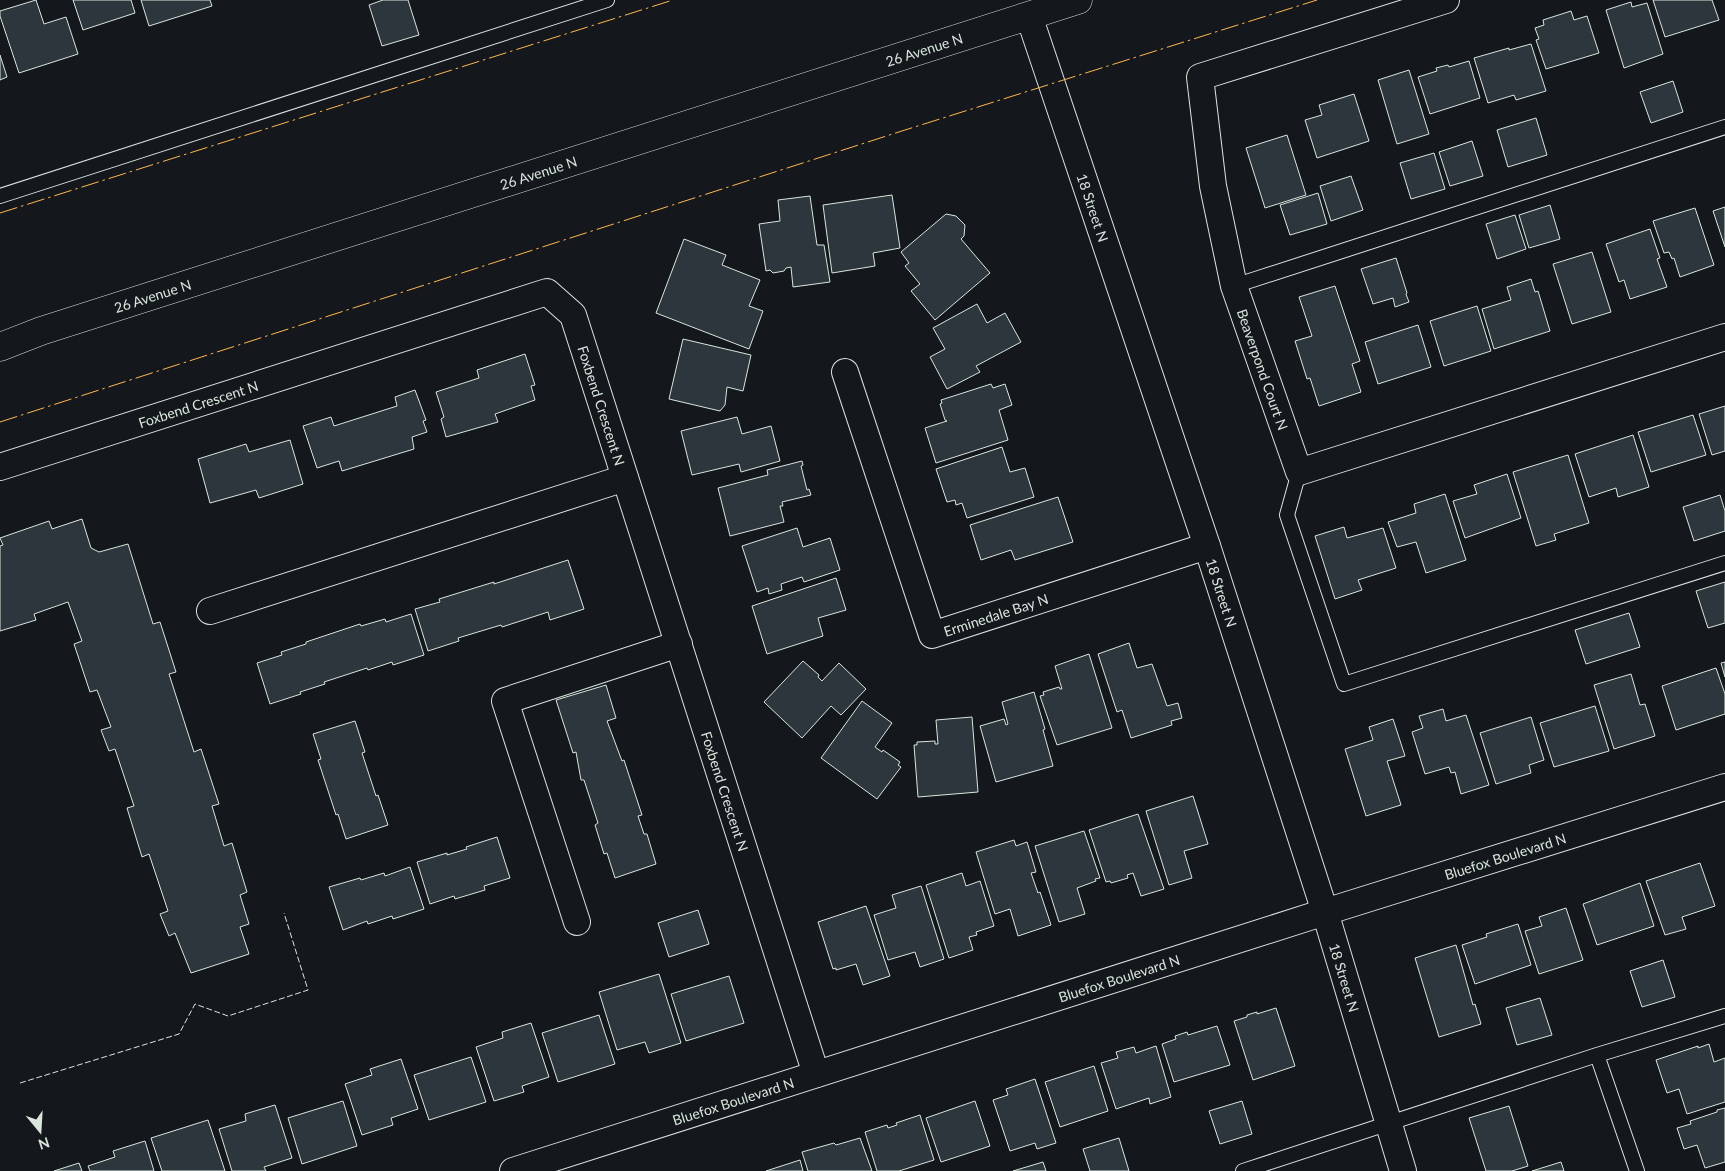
<svg xmlns="http://www.w3.org/2000/svg" width="1725" height="1171" viewBox="0 0 1725 1171" font-family="Lato,sans-serif">
  <style>
    .building { fill: #2c363c; stroke: #d8e6dc }
    .lines { fill: none; stroke-linecap: round; stroke-linejoin: round }
    .lane-casing { stroke: #d8e6dc; stroke-width: 16 }
    .street-casing { stroke: #d8e6dc; stroke-width: 28 }
    .secondary-casing { stroke: #d8e6dc; stroke-width: 29 }
    .lane { stroke: #14181c; stroke-width: 14 }
    .street { stroke: #14181c; stroke-width: 26 }
    .secondary { stroke: #14181c; stroke-width: 28 }
    .fence { stroke: #d8e6dc; stroke-width: 1; stroke-dasharray: 6 2.5; stroke-linecap: butt }
    .power { stroke: #ffb74d; stroke-width: 1; stroke-dasharray: 18 4 2.5 4; stroke-linecap: butt }
    .labels { text-anchor: middle; dominant-baseline: central; stroke-width: 4; stroke-linejoin: round; paint-order: stroke }
    .street-label { font-size: 14px; fill: #d8e6dc; stroke: #14181c }
  </style>
  <rect width="100%" height="100%" fill="#14181c"/>
  <path class="building" d="M36 0 44 24 66 17 78 54 19 73 0 16V11Z
    M73 0H131L135 13 83 30Z
    M141 0H210L212 6 149 26Z
    M383 0H408L419 35 382 46 369 5Z
    M1653 0H1712L1719 20 1665 37Z
    M1631 2 1632 7 1647 3 1663 54 1624 68 1606 10Z
    M1571 11 1574 20 1587 16 1599 53 1546 69 1536 40 1539 39 1535 28 1544 25 1543 20Z
    M1531 44 1546 91 1516 100 1514 95 1488 103 1474 58 1509 48V50Z
    M0 55 7 77 0 80Z
    M1469 61 1480 98 1430 114 1418 77 1437 71 1436 68 1448 65 1449 67Z
    M1409 70 1429 134 1397 144 1378 80Z
    M1673 81 1683 112 1651 123 1640 92Z
    M1354 94 1369 141 1317 158 1305 120 1322 115 1319 105Z
    M1536 118 1547 155 1508 167 1497 130Z
    M1287 135 1306 195 1265 208 1246 148Z
    M1472 141 1483 176 1450 186 1439 152Z
    M1434 153 1445 189 1411 199 1400 163Z
    M1351 176 1363 210 1331 221 1320 186Z
    M1318 193 1327 224 1290 235 1280 205Z
    M892 195 900 248 873 253 875 266 832 273 823 205Z
    M810 196 817 245H824L830 282 793 287 791 267 786 268 784 271 773 273 770 270 766 271 759 224 780 221 778 200Z
    M1550 205 1560 239 1529 248 1519 215Z
    M1725 207V247L1713 211Z
    M1695 208 1714 265 1680 277 1674 258 1672 259 1669 252 1664 253 1653 221Z
    M946 214 956 216 965 225 964 236 961 239 990 273 935 320 911 291 920 284 905 266 909 263 901 252Z
    M1515 215 1526 249 1497 259 1486 224Z
    M1650 229 1660 258 1657 259 1667 287 1630 299 1624 280 1619 282 1606 244Z
    M684 239 726 255 722 265 760 280 749 306 763 311 749 349 656 313Z
    M1592 252 1611 312 1572 324 1553 264Z
    M1396 258 1407 293 1406 294 1409 302 1395 307 1393 298 1373 304 1361 269Z
    M1531 279 1535 292 1538 291 1550 331 1494 349 1482 309 1511 300 1507 287Z
    M1335 286 1360 361 1352 364 1361 392 1319 406 1310 378 1307 379 1295 341 1312 336 1299 297Z
    M977 304 987 323 1005 313 1021 342 976 366 980 372 947 389 930 357 945 349 933 328Z
    M1477 306 1491 351 1444 366 1430 321Z
    M1418 325 1431 367 1378 384 1365 342Z
    M683 339 751 355 743 391 727 387 725 405 720 411 669 399Z
    M525 354 535 385 531 386 535 400 495 414 498 422 446 437 441 419 444 417 436 392 479 378 477 370Z
    M991 384 993 388 1005 384 1012 405 999 410 1008 440 936 463 925 428 947 421 945 420 940 404 942 403 941 400Z
    M415 390 426 420 423 421 427 432 412 437 414 449 342 471 339 461 317 468 303 426 331 417 334 426 397 406 395 397Z
    M1725 406V451L1712 455 1699 414Z
    M1693 415 1706 455 1651 472 1638 432Z
    M737 417 742 434 771 426 780 461 741 472 739 464 692 475 681 431Z
    M1633 435 1649 487 1618 497 1616 488 1589 497 1575 454Z
    M290 440 303 484 259 498 256 490 210 503 198 459 246 444 249 452Z
    M1002 447 1010 472 1025 468 1034 497 967 518 962 503 956 505 955 500 947 502 936 469Z
    M1568 455 1589 523 1554 534 1556 540 1536 546 1513 472Z
    M802 461 803 465 801 466 807 490 809 489 811 495 782 502 783 506H780L784 522 730 536 718 488 768 475 767 470Z
    M1507 474 1521 518 1465 538 1453 501 1477 494 1474 485Z
    M1445 494 1466 560 1426 573 1416 542 1397 547 1388 522 1416 513 1414 504Z
    M1720 495 1725 511V531L1694 541 1683 507Z
    M1058 497 1073 542 1015 560 1011 550 981 560 970 525Z
    M82 519 91 548 99 552 128 544 153 624 160 622 176 672 169 674 194 752 201 749 219 804 212 806 224 846 232 843 247 892 240 895 249 924 240 927 249 954 191 973 175 933 169 936 160 914 168 911 149 854 142 857 127 808 134 806 115 749 109 751 101 730 111 727 97 690 90 692 74 644 82 641 68 602 34 614 36 620 0 631V546L3 545 0 538 49 521 52 529Z
    M1344 527 1347 538 1383 528 1396 568 1358 580 1362 590 1335 599 1315 536Z
    M797 528 803 547 830 538 840 570 804 582 802 577 781 584 782 590 769 594 768 588 757 592 742 546Z
    M568 560 584 609 550 620 548 612 502 627 501 625 458 638 459 641 428 651 415 609 440 602 439 599 494 582V584Z
    M836 578 846 610 818 618 823 636 767 654 752 606Z
    M1725 582V623L1708 628 1696 591Z
    M1629 613 1640 647 1586 664 1575 630Z
    M411 614 424 655 393 665 392 662 368 670 367 668 324 682 325 684 300 692 301 694 270 704 257 663 282 655 281 652 306 644V642L360 624 361 626 385 619 386 622Z
    M1129 643 1137 668 1152 664 1167 706 1178 703 1182 718 1171 721 1172 725 1131 738 1122 710 1117 712 1098 654Z
    M1089 654 1112 728 1057 745 1040 696 1044 695 1043 692 1059 687 1060 689H1062L1055 666Z
    M803 661 819 675 818 677 822 681 839 663 866 689 841 715 831 706 802 738 764 702Z
    M1725 662V677L1721 663Z
    M1716 668 1725 694V714L1676 730 1662 686Z
    M1631 674 1640 705 1645 704 1655 736 1614 749 1594 685Z
    M606 685 616 718 607 721 622 761 624 760 642 815 638 816 644 834H647L656 864 615 878 607 853 604 854 595 825 598 823 584 780H581L576 752 573 753 556 700Z
    M1034 692 1045 729 1043 730 1053 766 996 782 980 726 1004 719 1006 725 1008 724 1002 702Z
    M862 701 892 723 875 747 882 752 883 750 900 762 898 765 901 767 877 799 821 758Z
    M1595 706 1609 751 1554 767 1540 723Z
    M1443 709 1446 721 1466 715 1489 785 1461 794 1455 772 1451 773 1449 767 1425 774 1412 732 1423 728 1419 716Z
    M972 717 978 792 918 797 914 745H917V742L935 741V744H938L936 720Z
    M1531 717 1544 760 1529 765 1531 773 1496 784 1480 733Z
    M1393 719 1405 756 1387 761 1401 805 1366 816 1345 749 1373 740 1369 727Z
    M355 721 365 752 362 753 376 796 378 795 388 825 346 839 338 814 336 815 318 760 321 759 313 734Z
    M1193 796 1208 844 1184 851 1192 878 1169 885 1146 811Z
    M1138 814 1164 889 1141 896 1133 873 1127 875 1128 878 1111 883 1110 881 1106 882 1089 830Z
    M1084 831 1100 878 1095 879 1096 881 1077 888 1085 914 1059 922 1035 846Z
    M497 837 510 878 484 886 485 890 455 899 454 896 430 904 417 862 447 853V855L467 849 466 847Z
    M1014 840 1016 846 1027 842 1036 872 1031 873 1038 893 1040 892 1051 925 1018 936 1010 909 995 914 976 852Z
    M1700 863 1715 906 1682 917 1686 929 1665 935 1646 881Z
    M410 867 424 909 393 919 392 916 368 924 367 921 343 930 329 887 360 878 361 880 384 873 385 876Z
    M962 873 966 886 980 881 994 926 976 932 977 935 969 937 973 950 949 958 926 885Z
    M1640 883 1654 926 1597 945 1583 904Z
    M921 886 944 959 920 967 915 952 888 960 874 915 896 908 892 895Z
    M866 906 890 976 863 985 856 964 836 970V968L833 969 818 922Z
    M1566 908 1583 960 1539 974 1525 931 1542 926 1539 917Z
    M698 910 709 944 669 957 658 923Z
    M1518 924 1531 965 1475 984 1462 945 1487 937 1486 934Z
    M1456 945 1473 1005 1475 1004 1481 1024 1439 1037 1415 958Z
    M1663 960 1675 997 1642 1007 1630 971Z
    M659 974 681 1043 649 1053 645 1042 617 1050 599 992Z
    M729 976 744 1023 686 1041 671 994Z
    M1540 998 1552 1035 1517 1045 1506 1008Z
    M1276 1008 1295 1066 1253 1080 1234 1021 1247 1017V1015L1257 1012V1014Z
    M599 1015 615 1064 558 1082 542 1033Z
    M531 1023 549 1077 522 1086 524 1092 494 1101 476 1047 503 1038 502 1032Z
    M1217 1026 1230 1065 1174 1082 1162 1044 1176 1039 1175 1036 1187 1032 1188 1035Z
    M1709 1044 1714 1062 1725 1058V1102L1687 1114 1679 1089 1667 1093 1656 1060 1698 1046V1048Z
    M1156 1046 1171 1097 1150 1104 1149 1098 1116 1109 1101 1063 1118 1058 1116 1052 1134 1047 1136 1053Z
    M471 1057 486 1102 429 1120 414 1075Z
    M401 1059 418 1109 391 1118 393 1125 362 1135 345 1084 372 1075 370 1069Z
    M1094 1066 1108 1111 1060 1127 1045 1082Z
    M1035 1079 1056 1143 1037 1149 1035 1143 1010 1151 993 1100 1008 1095 1006 1089Z
    M343 1101 357 1146 302 1164 288 1118Z
    M975 1101 990 1146 941 1162 926 1118Z
    M1242 1101 1252 1134 1220 1144 1209 1111Z
    M275 1105 292 1158 264 1167 266 1171H232L219 1129 246 1121 245 1114Z
    M1509 1106 1528 1166 1512 1171H1486L1469 1118Z
    M1725 1108V1162L1705 1168 1697 1145 1684 1149 1677 1128 1691 1124 1690 1121 1717 1112V1110Z
    M920 1115 934 1160 899 1171H877L865 1132 887 1125 888 1128 897 1125 896 1123Z
    M208 1120 225 1171H162L151 1138Z
    M860 1138 872 1171H808L802 1152 834 1143 836 1145Z
    M1119 1138 1129 1171H1090L1083 1149Z
    M145 1141 154 1171H90L88 1166 115 1157 113 1151Z
    M800 1160 803 1171H766Z
    M1043 1162 1046 1171H1013Z
    M1561 1162 1564 1171H1532Z
    M79 1163 82 1171H54Z"/>
  <g class="lines">
    <defs>
      <path id="lane" d="M0 196 607 0
        M1234 286 1725 127
        M1299 472 1287 515 1344 684 1725 563
        M1597 1055 1637 1171
        M1243 1171 1597 1055 1725 1016"/>
      <g id="street">
        <path id="s1" d="M1446 0 1200 77 1213 186 1234 286 1299 472 1725 337"/>
        <path id="s2" d="M1029 16 1207 546 1325 912 1403 1171"/>
        <path id="s3" d="M845 372 932 635 1207 546"/>
        <path id="s4" d="M0 467 547 292 573 315 816 1074"/>
        <path d="M210 611 625 478"/>
        <path d="M577 922 505 701 679 644"/>
        <path id="s5" d="M513 1171 1325 912 1725 787"/>
      </g>
      <g id="secondary">
        <path id="s6" d="M0 347 41 331 1078 0"/>
      </g>
    </defs>
    <use href="#lane" class="lane-casing"/>
    <use href="#street" class="street-casing"/>
    <use href="#secondary" class="secondary-casing"/>
    <use href="#lane" class="lane"/>
    <use href="#street" class="street"/>
    <use href="#secondary" class="secondary"/>
    <path class="fence" d="M20 1083 179 1034 195 1004 228 1016 308 990 284 913"/>
    <path class="power" d="M0 213 673 0
      M0 422 905 130 1317 0"/>
  </g>
  <g class="labels">
    <g class="street-label">
      <text stroke="none"><textPath href="#s6" startOffset="971">26 Avenue N</textPath></text>
      <text stroke="none"><textPath href="#s6" startOffset="566">26 Avenue N</textPath></text>
      <text stroke="none"><textPath href="#s2" startOffset="202">18 Street N</textPath></text>
      <text stroke="none"><textPath href="#s6" startOffset="161">26 Avenue N</textPath></text>
      <text stroke="none"><textPath href="#s1" startOffset="558">Beaverpond Court N</textPath></text>
      <text stroke="none"><textPath href="#s4" startOffset="208">Foxbend Crescent N</textPath></text>
      <text stroke="none"><textPath href="#s4" startOffset="704">Foxbend Crescent N</textPath></text>
      <text stroke="none"><textPath href="#s2" startOffset="608">18 Street N</textPath></text>
      <text stroke="none"><textPath href="#s3" startOffset="344">Erminedale Bay N</textPath></text>
      <text stroke="none"><textPath href="#s4" startOffset="1109">Foxbend Crescent N</textPath></text>
      <text stroke="none"><textPath href="#s5" startOffset="1041">Bluefox Boulevard N</textPath></text>
      <text stroke="none"><textPath href="#s5" startOffset="636">Bluefox Boulevard N</textPath></text>
      <text stroke="none"><textPath href="#s2" startOffset="1012">18 Street N</textPath></text>
      <text stroke="none"><textPath href="#s5" startOffset="231">Bluefox Boulevard N</textPath></text>
    </g>
  </g>
  <g transform="translate(40 1131) rotate(162)" stroke="#14181c" stroke-width="4" paint-order="stroke">
  <path d="M0-4L9 19L0 12L-9 19Z" fill="#d8e6dc"/>
  <text y="-8" font-size="14" font-weight="bold" text-anchor="middle" fill="#d8e6dc">N</text>
  </g>
</svg>
